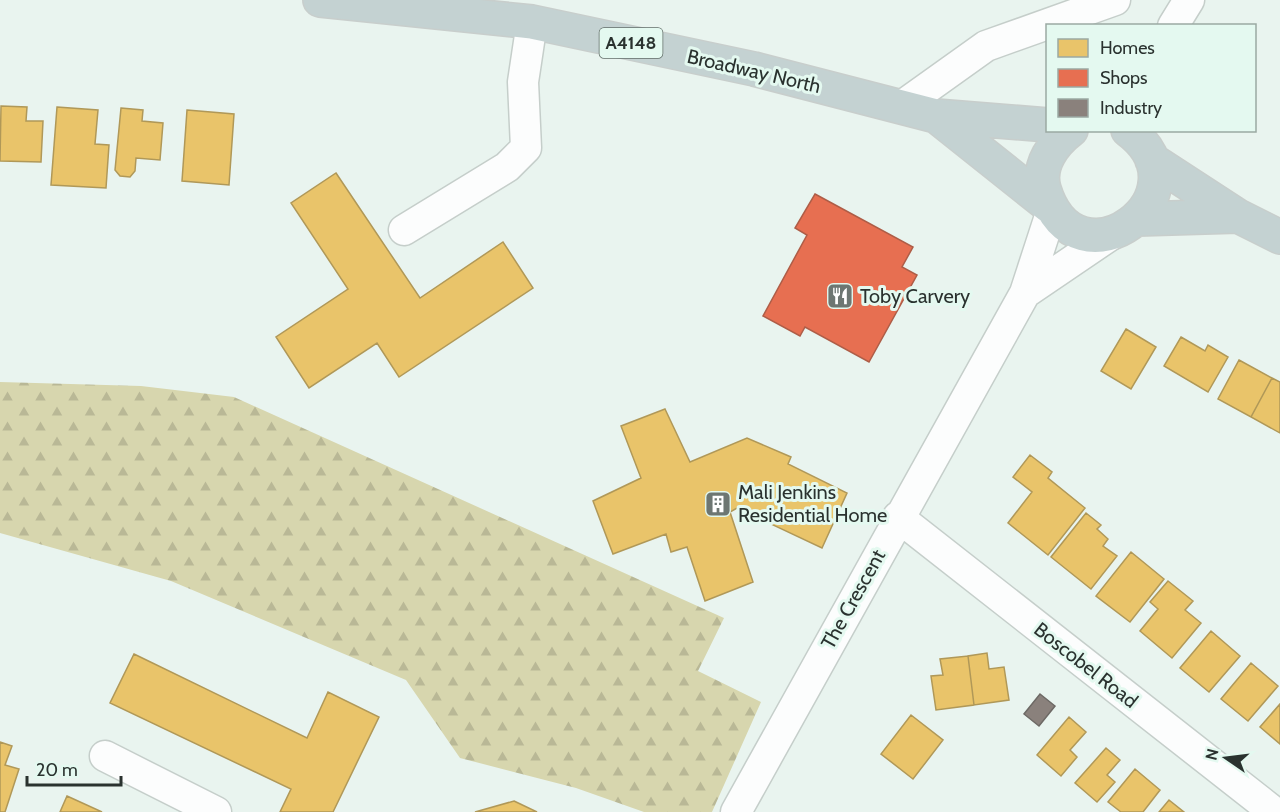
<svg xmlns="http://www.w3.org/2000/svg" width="1280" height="812" viewBox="0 0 1280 812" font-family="Cabin,sans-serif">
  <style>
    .forest { fill: url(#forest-firs) }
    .homes { fill: #e9c46a; stroke: #b09858; stroke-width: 1.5 }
    .shops { fill: #e76f51; stroke: #ae5d47; stroke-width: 1.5 }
    .industry { fill: #8a817c; stroke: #6d6965; stroke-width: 1.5 }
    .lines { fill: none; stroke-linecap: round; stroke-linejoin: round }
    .minor-casing { stroke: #c5ceca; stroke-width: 33 }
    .highway-casing { stroke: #c8cecc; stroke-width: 36 }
    .minor { stroke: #fcfdfd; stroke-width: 30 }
    .highway { stroke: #c4d2d2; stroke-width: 33 }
    .labels { text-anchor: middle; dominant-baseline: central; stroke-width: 6; stroke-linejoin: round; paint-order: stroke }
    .shield { fill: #e4f9f0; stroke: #626e69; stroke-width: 1.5 }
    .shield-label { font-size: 18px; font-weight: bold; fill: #2a322f }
    .street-label { font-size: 20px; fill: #2a322f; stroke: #e4f9f0 }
    .poi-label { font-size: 20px; fill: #2a322f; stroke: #e4f9f0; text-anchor: start }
  </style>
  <defs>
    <pattern id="forest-firs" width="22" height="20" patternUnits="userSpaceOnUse" patternTransform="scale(1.5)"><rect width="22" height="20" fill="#d7d6ae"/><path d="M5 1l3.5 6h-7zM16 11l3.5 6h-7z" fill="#b9b896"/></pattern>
  </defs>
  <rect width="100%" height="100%" fill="#e9f4ef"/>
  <path class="forest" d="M0 382 141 386 234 397 724 618 698 671 761 702 712 812H644L576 788 460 758 406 680 171 581 0 533Z"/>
  <path class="homes" d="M1 106 27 107 26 121H43L41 162 0 161Z
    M57 107 98 110 95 144 109 145 106 188 51 185Z
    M121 108 143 110 142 121 163 123 160 160 136 158 135 171 130 177 120 176 115 170Z
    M187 110 234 114 229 185 182 181Z
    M336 173 420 298 503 242 533 288 399 377 377 343 309 388 276 337 348 289 291 203Z
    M1126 329 1156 347 1131 389 1101 371Z
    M1181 337 1205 351 1208 345 1228 357 1208 392 1164 366Z
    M1239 360 1272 378 1251 417 1218 399Z
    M1272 378 1280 382V433L1251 417Z
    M665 409 690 462 747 438 791 457 788 464 847 493 822 548 737 508 730 512 753 582 705 601 687 547 671 552 666 534 613 554 593 501 641 478 621 426Z
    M1030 455 1052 472 1048 478 1085 508 1048 555 1008 523 1032 492 1013 477Z
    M1086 513 1101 525 1097 529 1108 539 1103 546 1117 556 1091 589 1051 557Z
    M1131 552 1164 579 1130 622 1096 596Z
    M1168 581 1193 601 1185 610 1201 623 1172 658 1140 631 1158 609 1150 602Z
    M1211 631 1240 656 1209 692 1180 668Z
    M987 653 989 669 1004 667 1009 700 974 705 968 656Z
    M134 654 307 738 328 692 379 717 333 812H280L291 789 110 703Z
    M968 656 974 705 936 710 931 676 943 675 940 659Z
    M1251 663 1278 686 1248 721 1221 699Z
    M1280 704V744L1260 727Z
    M911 715 943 740 913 779 881 754Z
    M1069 717 1086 732 1070 750 1077 757 1061 776 1037 755Z
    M0 742 12 746 5 765 19 769 5 812H0Z
    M1106 748 1120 760 1107 775 1115 782 1097 802 1075 783Z
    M1135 769 1160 790 1143 812H1121L1108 802Z
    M67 796 102 812H60Z
    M1169 800 1184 812H1159Z
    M514 801 537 812H475Z"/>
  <path class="shops" d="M815 194 913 247 902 267 917 275 869 362 805 327 800 336 763 316 807 235 795 228Z"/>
  <path class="industry" d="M1040 694 1055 706 1039 726 1024 714Z"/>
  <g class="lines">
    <defs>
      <path id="minor" d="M1173 26 1189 0
        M902 106 986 46 1115 0
        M404 230 507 167 526 148 523 82 532 22
        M1025 293 1112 234
        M898 517 1274 812
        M105 756 216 812
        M736 812 1025 293 1052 210"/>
      <path id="highway" d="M320 0 532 22 754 69 936 116 1048 125
        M936 116 1049 206
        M1071 130C1054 143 1037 165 1044 189 1077 296 1213 193 1128 130
        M1152 160 1238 216 1280 237
        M1138 219 1238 216"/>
    </defs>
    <use href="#minor" class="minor-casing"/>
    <use href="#highway" class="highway-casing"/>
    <use href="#minor" class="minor"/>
    <use href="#highway" class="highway"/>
  </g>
  <defs>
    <symbol id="restaurant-square" viewBox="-11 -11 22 22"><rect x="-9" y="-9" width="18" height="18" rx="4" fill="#6d7672" stroke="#e4f9f0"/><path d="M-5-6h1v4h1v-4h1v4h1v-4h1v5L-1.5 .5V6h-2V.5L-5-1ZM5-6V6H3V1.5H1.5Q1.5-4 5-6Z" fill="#fff"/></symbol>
    <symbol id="building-square" viewBox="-11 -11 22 22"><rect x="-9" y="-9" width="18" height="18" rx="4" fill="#6d7672" stroke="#e4f9f0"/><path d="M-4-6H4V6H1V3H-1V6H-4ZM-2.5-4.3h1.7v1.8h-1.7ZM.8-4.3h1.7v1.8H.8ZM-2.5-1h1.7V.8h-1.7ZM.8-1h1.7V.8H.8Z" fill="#fff"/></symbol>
  </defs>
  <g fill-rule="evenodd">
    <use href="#restaurant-square" x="825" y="281" width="30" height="30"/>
    <use href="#building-square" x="703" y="489" width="30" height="30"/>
  </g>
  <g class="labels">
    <rect class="shield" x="599.5" y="28" width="63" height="30" rx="4.5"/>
    <g class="shield-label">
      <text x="631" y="43">A4148</text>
    </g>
    <g class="street-label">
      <text transform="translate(754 71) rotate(13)">Broadway North</text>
      <text transform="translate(853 599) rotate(-61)">The Crescent</text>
      <text transform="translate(1086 665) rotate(38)">Boscobel Road</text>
    </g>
    <g class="poi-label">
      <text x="860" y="296">Toby Carvery</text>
      <text x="738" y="492">Mali Jenkins<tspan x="738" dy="23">Residential Home</tspan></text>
    </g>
  </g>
  <rect x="1046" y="24" width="210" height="108" fill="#e4f9f0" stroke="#9aa9a3" stroke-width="1.5"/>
  <rect x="1058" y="39" width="30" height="18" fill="#e9c46a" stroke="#9aa9a3" stroke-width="1.5"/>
  <text x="1100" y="54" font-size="18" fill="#2a322f">Homes</text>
  <rect x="1058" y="69" width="30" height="18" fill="#e76f51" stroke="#9aa9a3" stroke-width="1.5"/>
  <text x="1100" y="84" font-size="18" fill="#2a322f">Shops</text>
  <rect x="1058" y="99" width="30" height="18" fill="#8a817c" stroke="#9aa9a3" stroke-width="1.5"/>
  <text x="1100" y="114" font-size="18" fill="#2a322f">Industry</text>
  <g transform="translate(1226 758) rotate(284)" stroke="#e4f9f0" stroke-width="4.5" paint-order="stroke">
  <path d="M0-4.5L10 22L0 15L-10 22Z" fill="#2a322f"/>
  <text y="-9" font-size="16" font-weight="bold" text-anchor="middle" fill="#2a322f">N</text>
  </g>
  <path d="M27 776v9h94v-9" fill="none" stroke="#2a322f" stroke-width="3"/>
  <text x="36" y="776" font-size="18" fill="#2a322f" stroke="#e4f9f0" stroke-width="4.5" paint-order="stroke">20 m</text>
</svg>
